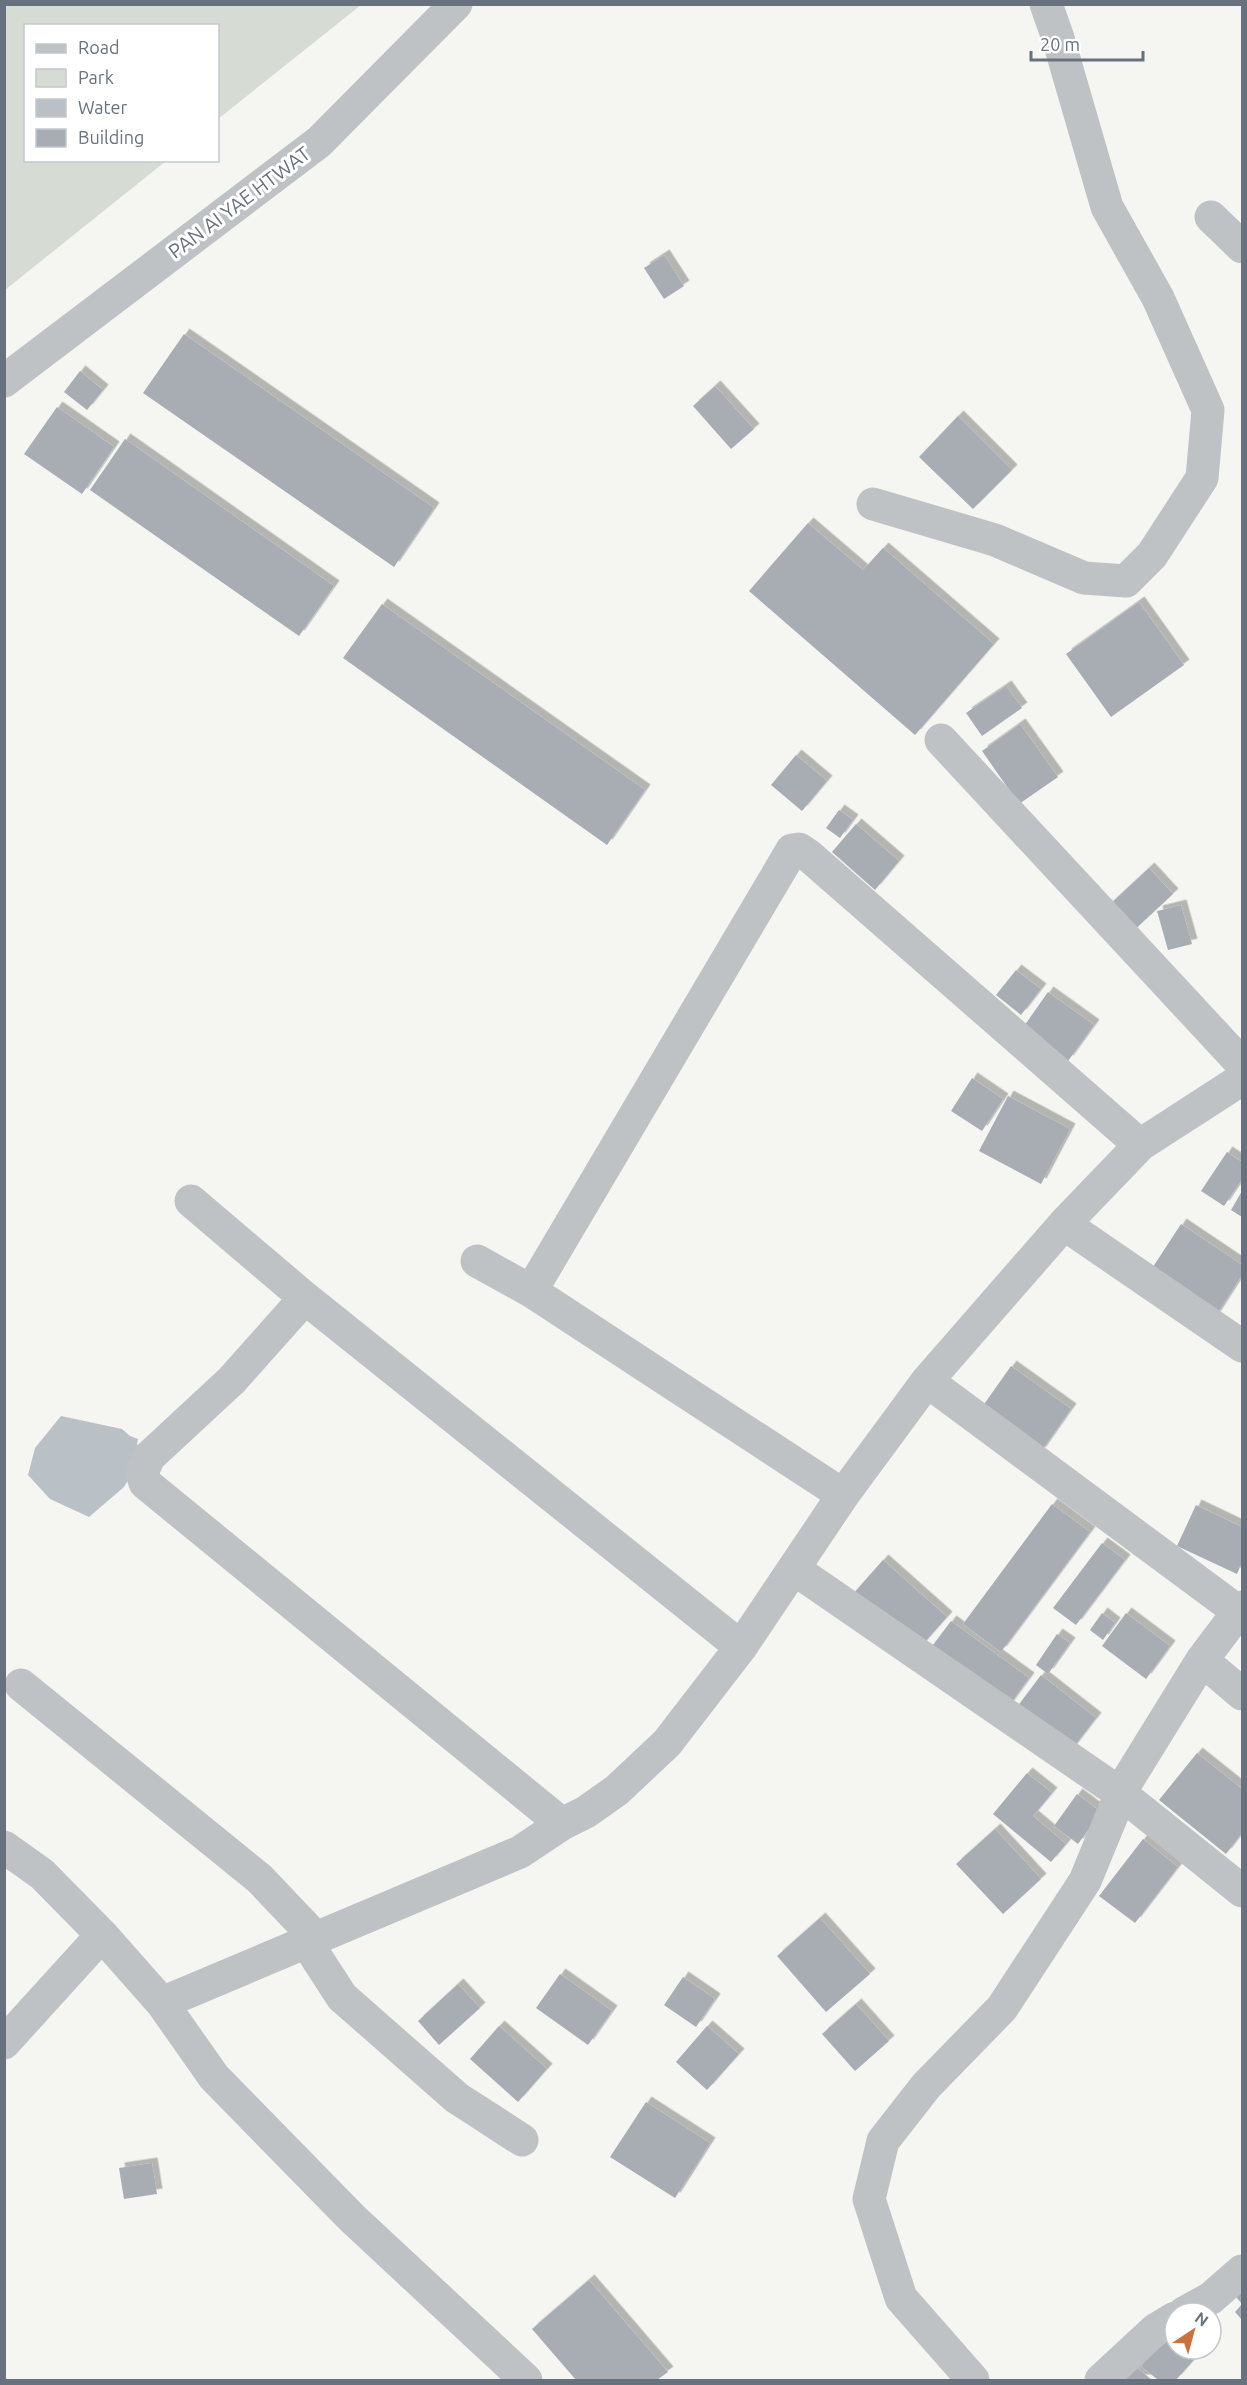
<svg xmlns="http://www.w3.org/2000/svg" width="1247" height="2385" viewBox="0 0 1247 2385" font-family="Ubuntu,sans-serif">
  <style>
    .green { fill: #d6dbd4 }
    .water { fill: #bac1c6 }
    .building { fill: #a8adb3; filter: url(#shadow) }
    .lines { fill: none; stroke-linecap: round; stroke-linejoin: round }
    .minor { stroke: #bfc2c5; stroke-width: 33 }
    .labels { text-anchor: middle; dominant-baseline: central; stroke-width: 6; stroke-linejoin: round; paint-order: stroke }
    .street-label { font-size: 20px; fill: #68727f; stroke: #fff }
  </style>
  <defs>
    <filter id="shadow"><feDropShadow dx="5.5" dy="-5.5" stdDeviation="0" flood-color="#0004"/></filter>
  </defs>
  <rect width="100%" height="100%" fill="#f5f5f2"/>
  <path class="green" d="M5 4H361V5L218 119V26H26V160L166 161 5 290Z"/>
  <path class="water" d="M61 1416 122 1429 130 1436 138 1439 137 1444 145 1452 124 1487 89 1517 50 1499 28 1475 35 1448Z"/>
  <path class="building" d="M664 255 684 286 664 299 644 268Z
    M184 334 434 508 394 567 143 393Z
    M80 371 103 390 87 410 64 392Z
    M715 386 754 429 731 449 693 406Z
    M57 407 114 447 82 494 24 454Z
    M958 416 1012 470 973 509 919 457Z
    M125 439 334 586 299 636 90 490Z
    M808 523 863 570 883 548 994 644 915 735 749 591Z
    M1139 602 1184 665 1111 717 1066 654Z
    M382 604 645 790 607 845 343 658Z
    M1006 686 1022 708 982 736 966 713Z
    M1020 724 1058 777 1019 804 982 751Z
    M796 755 827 781 802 811 771 785Z
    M839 810 853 820 840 838 826 828Z
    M856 824 899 861 875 890 832 852Z
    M1149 868 1173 894 1131 933 1107 907Z
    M1181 905 1192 944 1168 950 1157 911Z
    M1016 970 1041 989 1021 1015 996 995Z
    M1048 992 1094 1025 1068 1061 1022 1029Z
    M972 1078 1003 1099 982 1131 951 1111Z
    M1008 1096 1070 1129 1041 1184 979 1151Z
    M1227 1152 1242 1162V1179L1224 1206 1201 1191Z
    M1242 1191V1217L1231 1210Z
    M1181 1224 1242 1265V1275L1215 1317 1149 1273Z
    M1011 1366 1071 1409 1040 1453 980 1410Z
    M1052 1504 1090 1532 1001 1652 963 1624Z
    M1196 1505 1242 1527V1562L1237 1574 1177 1546Z
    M1102 1543 1125 1560 1076 1625 1053 1608Z
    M883 1560 947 1617 916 1652 852 1595Z
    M1102 1613 1115 1623 1103 1640 1090 1630Z
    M1126 1613 1170 1646 1146 1679 1102 1646Z
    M951 1621 1029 1678 1005 1711 927 1653Z
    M1057 1634 1070 1643 1048 1674 1036 1665Z
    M1041 1675 1096 1718 1069 1753 1014 1711Z
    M1197 1753 1242 1789V1833L1226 1854 1159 1800Z
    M1027 1773 1052 1793 1033 1816 1066 1844 1051 1862 993 1814Z
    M1077 1794 1101 1812 1078 1844 1054 1826Z
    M995 1829 1041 1879 1003 1914 956 1864Z
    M1143 1839 1178 1867 1135 1923 1099 1896Z
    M820 1918 870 1974 826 2012 777 1956Z
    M560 1974 612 2011 588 2045 536 2008Z
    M683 1977 715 1999 696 2027 664 2005Z
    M458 1984 480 2008 439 2045 418 2021Z
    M856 2004 889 2041 855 2071 822 2034Z
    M499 2026 547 2069 518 2102 470 2059Z
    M707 2026 739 2054 707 2090 676 2062Z
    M646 2102 710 2143 675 2198 610 2157Z
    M152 2163 157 2194 124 2199 119 2168Z
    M589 2280 668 2372 657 2380H576L532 2329Z
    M1242 2290V2304L1236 2297Z
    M1242 2304V2320L1235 2312Z
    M1169 2332 1175 2337V2349H1189L1197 2356 1176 2380H1158L1141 2366Z
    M1130 2362 1152 2380H1113Z"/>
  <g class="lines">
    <path class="minor" d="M1211 217 1242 247
      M4 381 319 142 456 4
      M873 504 995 540 1084 578 1126 581 1152 555 1202 478 1208 410 1158 298 1107 207 1058 38 1046 4
      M941 740 1242 1064
      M191 1201 305 1298 741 1647
      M1064 1224 1242 1346
      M477 1261 531 1291 843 1495
      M531 1291 792 850 799 849 808 855 1140 1145
      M927 1381 1239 1612
      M794 1569 1120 1793 1242 1891
      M1202 1660 1242 1694
      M21 1685 260 1879 317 1939
      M562 1824 586 1812 617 1790 667 1743 741 1647 843 1495 927 1381 1064 1224 1140 1145 1242 1079
      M4 1847 42 1874 102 1935 162 2003 214 2077 352 2218 526 2380
      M307 1943 342 1997 457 2098 522 2140
      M162 2003 520 1852 562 1824 145 1483 142 1473 149 1457 232 1380 305 1298
      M4 2043 102 1935
      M1184 2313 1211 2298 1242 2271
      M973 2380 901 2298 869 2199 883 2141 926 2086 1002 2008 1085 1881 1124 1786 1202 1660 1242 1607
      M1101 2380 1155 2330 1175 2318"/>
  </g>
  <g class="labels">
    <g class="street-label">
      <text transform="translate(239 202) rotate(-37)">PAN AI YAE HTWAT</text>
    </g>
  </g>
  <rect width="1247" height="2385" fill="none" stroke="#68727f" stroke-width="12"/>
  <rect x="24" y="24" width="195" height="138" fill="#ffffff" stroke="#c3c7cc" stroke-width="1.5"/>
  <rect x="36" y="44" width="30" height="9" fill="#bfc2c5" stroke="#c3c7cc" stroke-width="1.5"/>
  <text x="78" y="54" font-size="18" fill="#68727f">Road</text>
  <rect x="36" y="69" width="30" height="18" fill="#d6dbd4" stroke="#c3c7cc" stroke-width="1.5"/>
  <text x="78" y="84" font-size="18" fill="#68727f">Park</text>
  <rect x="36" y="99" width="30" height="18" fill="#bac1c6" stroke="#c3c7cc" stroke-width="1.5"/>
  <text x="78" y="114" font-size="18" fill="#68727f">Water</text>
  <rect x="36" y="129" width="30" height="18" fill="#a8adb3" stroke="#c3c7cc" stroke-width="1.5"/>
  <text x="78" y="144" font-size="18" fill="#68727f">Building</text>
  <g transform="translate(1193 2331) rotate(36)"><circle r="28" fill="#ffffff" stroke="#c3c7cc" stroke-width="1.5"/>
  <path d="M0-4.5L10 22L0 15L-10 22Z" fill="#cb713c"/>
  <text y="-9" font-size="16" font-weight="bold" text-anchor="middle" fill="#68727f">N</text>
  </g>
  <path d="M1031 51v9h112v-9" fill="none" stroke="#68727f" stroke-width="3"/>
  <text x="1040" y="51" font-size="18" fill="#68727f" stroke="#ffffff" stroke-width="4.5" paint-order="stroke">20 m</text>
</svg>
